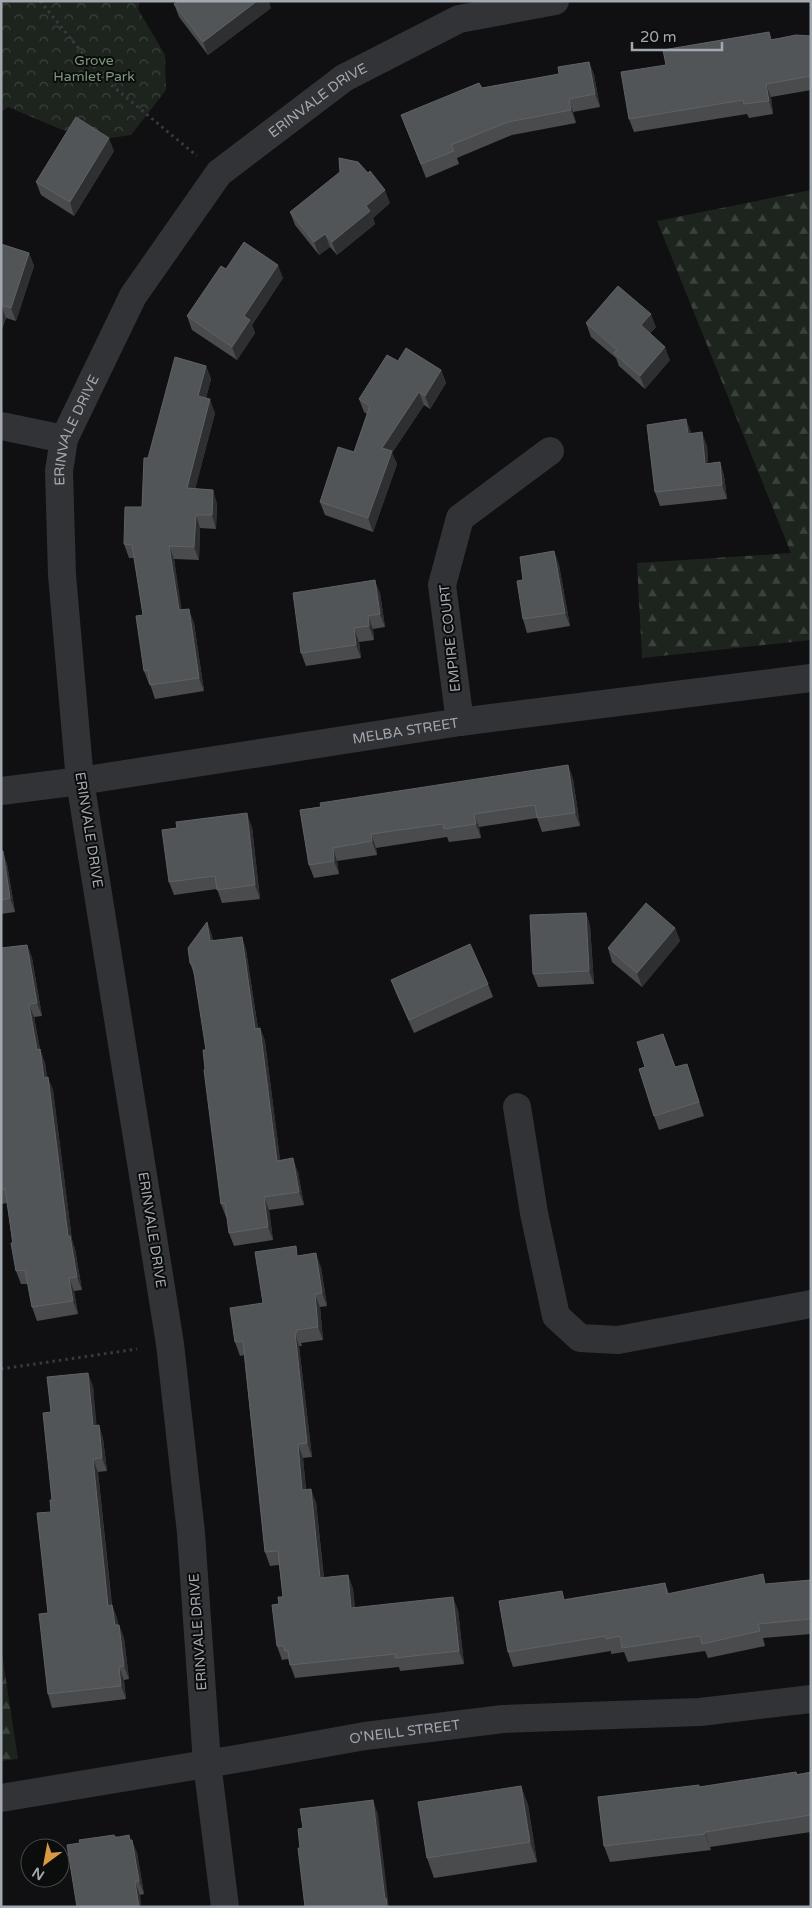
<svg xmlns="http://www.w3.org/2000/svg" width="812" height="1908" viewBox="0 0 812 1908" font-family="'Varela Round',sans-serif">
  <style>
    .forest { fill: url(#forest-firs) }
    .park { fill: url(#park-crowns) }
    .lines { fill: none; stroke-linecap: round; stroke-linejoin: round }
    .path { stroke: #383a3d; stroke-width: 3; stroke-dasharray: 2.5 4; stroke-linecap: butt }
    .minor { stroke: #323336; stroke-width: 28 }
    .wall { fill: #494b4d }
    .shaded-wall { fill: #2e2f31 }
    .building { fill: #525558; stroke: #5f6266 }
    .labels { text-anchor: middle; dominant-baseline: central; stroke-width: 4; stroke-linejoin: round; paint-order: stroke }
    .park-label { font-size: 14px; fill: #7d997d; stroke: #0b0c0c }
    .street-label { font-size: 14px; fill: #a3a9b0; stroke: #0b0c0c }
  </style>
  <defs>
    <pattern id="forest-firs" width="22" height="20" patternUnits="userSpaceOnUse" patternTransform="scale(1.25)"><rect width="22" height="20" fill="#1d241e"/><path d="M5 1l3.5 6h-7zM16 11l3.5 6h-7z" fill="#3b413c"/></pattern>
    <pattern id="park-crowns" width="20" height="18" patternUnits="userSpaceOnUse" patternTransform="scale(1.25)"><rect width="20" height="18" fill="#1d241e"/><path d="M2 6a3 3 0 1 1 6 0M12 15a3 3 0 1 1 6 0" fill="none" stroke="#3b413c"/></pattern>
  </defs>
  <rect width="100%" height="100%" fill="#101012"/>
  <path class="forest" d="M811 190V640L642 658 637 563 791 553 657 221Z
    M1 1647 18 1759 1 1761Z"/>
  <path class="park" d="M1 1H140L138 9 165 55 166 90 131 135 97 140 60 129 8 107 1 112Z"/>
  <g class="lines">
    <path class="path" d="M40 1 104 79 197 156
      M1 1369 137 1349"/>
    <g class="minor">
      <path d="M1 426 64 439"/>
      <path d="M460 722 442 585 460 518 550 451"/>
      <path id="s1" d="M1 791 80 781 460 722 811 678"/>
      <path d="M517 1107 534 1213 556 1316 580 1338 618 1340 811 1304"/>
      <path id="s2" d="M1 1798 242 1758 365 1736 503 1719 700 1712 811 1699"/>
      <path id="s3" d="M225 1907 207 1763 191 1533 170 1344 80 781 62 575 59 471 64 439 133 296 219 173 344 78 459 19 555 1"/>
    </g>
  </g>
  <path class="wall" d="M174 4 271 8 208 55 179 17Z
    M811 36V90L771 97 773 114 749 118 747 114 634 132 629 119 666 65 772 39Z
    M589 62 594 75 600 107 573 112 576 123 512 135 457 158 459 164 426 178 401 115 482 88 559 74Z
    M114 151 74 216 41 195 36 182Z
    M390 203 373 218 375 224 337 255 330 247 319 255 295 225 290 212Z
    M1 244 29 253 34 266 16 321 6 318 1 332Z
    M226 269 283 278 252 325 255 333 237 360 192 330 187 316Z
    M586 323 656 327 650 333 670 360 645 389 619 366 616 358 591 337Z
    M398 361 441 370 446 383 430 409 424 405 392 453 397 464 373 532 325 515 320 502 354 452 367 414 364 412 359 399Z
    M206 366 211 379 206 398 215 413 195 489 217 503 216 529 200 528 199 560 174 559 181 610 194 623 204 691 155 699 150 684H149L144 671 143 615 134 558H129L124 544 142 507 148 458Z
    M691 433 707 446 708 464 720 462 724 476 727 499 660 506 655 492Z
    M554 551 559 565 570 626 527 633 523 619V580Z
    M380 593 385 627 373 629 374 640 359 642 361 658 306 666 301 653Z
    M568 765 573 779 580 826 542 832 537 818 479 827 481 838 449 842 447 837 376 848 377 855 337 861 339 874 314 878 309 865 300 810Z
    M252 827 260 899 222 903 217 889 174 895 169 882Z
    M1 851 7 864 15 912 1 914Z
    M586 913 590 926 594 984 538 987 533 974Z
    M207 922 212 936 213 941 242 937 246 950 258 1028H260L265 1041 280 1160 298 1172 304 1205 269 1210 273 1240 234 1246 229 1233 227 1217H226L221 1204 205 1069 206 1050 195 977 190 963Z
    M675 928 680 941 642 987 612 962 608 948Z
    M27 945 32 958 42 1016 34 1017 40 1049 45 1063 47 1077 53 1090 72 1240 75 1249 82 1290 74 1291 78 1314 37 1321 32 1307 28 1284H21L16 1271 7 1203 2 1204 1 1203V948Z
    M391 980 488 984 493 997 414 1033 396 993Z
    M663 1034 675 1067 687 1064 704 1116 659 1130 654 1116 645 1067Z
    M299 1256 321 1267 327 1306 320 1307 323 1340 301 1343 302 1346H299L312 1457 303 1458 306 1489 316 1502 324 1578 348 1575 353 1589 355 1608 458 1610 464 1664 400 1671 399 1667 295 1678 288 1659 282 1660 277 1646 279 1604 283 1597 279 1565 270 1566 265 1552 244 1355 240 1356 235 1342 263 1303Z
    M93 1386 96 1426 99 1425 103 1439 107 1471 98 1472 112 1605 117 1618 118 1625H119L124 1638 129 1679 124 1680 126 1699 52 1708 48 1694V1613L51 1512 52 1500 51 1412Z
    M811 1580V1634L763 1638 765 1646 708 1658 705 1651 628 1662 624 1652 611 1654V1651L513 1667 508 1652 565 1599 665 1583 669 1594Z
    M811 1772V1832L710 1847 711 1850 610 1862 604 1846 700 1787 797 1774Z
    M521 1786 528 1805 537 1862 434 1878 427 1858Z
    M115 1837 131 1840 137 1853 144 1894 140 1895 141 1907H77L80 1843Z"/>
  <path class="shaded-wall" d="M257 1H269L271 8 208 55 203 42Z
    M589 62 594 75 600 107 595 94Z
    M766 84 771 97 773 114 769 101Z
    M569 99 573 112 576 123 571 110Z
    M109 138 114 151 74 216 70 202Z
    M385 190 390 203 373 218 375 224 337 255 332 242 366 206Z
    M325 234 330 247 319 255 314 242Z
    M29 253 34 266 16 321 11 308Z
    M278 265 283 278 252 325 255 333 237 360 232 347 244 316Z
    M1 305 6 318 1 332Z
    M651 314 656 327 646 338 641 325Z
    M665 347 670 360 645 389 640 376Z
    M206 366 211 379 203 409 198 396Z
    M441 370 446 383 430 409 425 396Z
    M419 392 424 405 392 453 397 464 373 532 368 518 382 448Z
    M210 399 215 413 192 502 187 488Z
    M686 419 691 432 693 447 688 434Z
    M702 432 707 446 709 477 705 464Z
    M720 462 724 476 727 499 722 485Z
    M213 490 217 503 216 529 212 515Z
    M196 515 200 528 199 560 194 547Z
    M169 546 174 559 184 624 179 610Z
    M554 551 559 565 570 626 565 613Z
    M375 580 380 593 385 627 380 614Z
    M189 609 194 623 204 691 199 678Z
    M368 616 373 629 374 640 369 626Z
    M354 628 359 642 361 658 356 645Z
    M568 765 573 779 580 826 575 813Z
    M247 813 252 827 260 899 255 885Z
    M474 814 479 827 481 838 476 824Z
    M371 834 376 848 377 855 372 841Z
    M333 848 337 861 339 874 334 861Z
    M3 851 7 864 15 912 10 898Z
    M586 913 590 926 594 984 589 971Z
    M207 922 212 936 215 955 210 941Z
    M675 928 680 941 642 987 637 973Z
    M242 937 246 950 260 1042 255 1029Z
    M27 945 32 958 42 1016 37 1003Z
    M29 1004 34 1017 42 1063 37 1050Z
    M260 1028 265 1041 282 1174 277 1161Z
    M40 1049 45 1063 49 1091 44 1078Z
    M48 1077 53 1090 72 1240 75 1249 82 1290 77 1277 68 1236Z
    M293 1158 298 1172 304 1205 299 1192Z
    M264 1197 269 1210 273 1240 268 1227Z
    M316 1253 321 1267 327 1306 322 1293Z
    M69 1278 74 1291 78 1314 73 1301Z
    M315 1294 320 1307 323 1340 318 1327Z
    M295 1332 299 1346 312 1457 307 1443Z
    M88 1373 93 1386 98 1439 93 1426Z
    M99 1425 103 1439 107 1471 102 1458Z
    M298 1444 303 1458 307 1503 302 1490Z
    M93 1459 98 1472 113 1619 108 1606Z
    M311 1489 316 1502 325 1592 320 1578Z
    M348 1575 353 1589 356 1621 351 1608Z
    M453 1597 458 1610 464 1664 459 1651Z
    M112 1605 117 1618 119 1639 115 1625Z
    M119 1625 124 1638 129 1679 124 1666Z
    M119 1667 124 1680 126 1699 121 1686Z
    M521 1786 528 1805 537 1862 530 1842Z
    M373 1800 378 1814 389 1907H387L385 1899Z
    M705 1832 711 1850 705 1834Z
    M132 1840 137 1853 144 1894 139 1881Z
    M135 1882 140 1895 141 1907H139Z"/>
  <path class="building" d="M178 1H257L203 42 174 4Z
    M769 32 771 40 796 35 811 36V76L766 84 769 101 744 104 743 100 629 119 621 72 666 65 663 50Z
    M589 62 595 94 569 99 571 110 508 122 451 145 454 151 421 164 401 115 479 83 482 88 559 74 558 67Z
    M76 117 109 138 70 202 36 182Z
    M339 158 358 162 368 173 370 171 385 190 366 206 370 211 332 242 325 234 314 242 290 212 340 172Z
    M244 242 278 265 244 316 250 320 232 347 187 316 221 266 226 269Z
    M1 244 29 253 11 308 1 305Z
    M618 286 651 314 641 325 665 347 640 376 614 353 617 350 586 323Z
    M406 348 441 370 425 396 419 392 382 448 392 451 368 518 320 502 338 447 354 452 370 406 359 399 387 355 398 361Z
    M175 357 206 366 198 396 210 399 187 488 213 490 212 515H196L194 547 169 546 179 610 189 609 199 678 150 685 148 670 144 671 136 616 143 615 132 545 124 544 125 507H142L144 458H148Z
    M686 419 688 434 702 432 705 464 720 462 722 485 655 492 647 425Z
    M554 551 565 613 523 619 517 581 523 580 520 557Z
    M375 580 380 614 368 616 369 626 354 628 356 645 301 653 293 593Z
    M568 765 575 813 537 818 535 805 474 814 476 824 444 829 443 824 371 834 372 841 333 848 334 861 309 865 300 810 321 807 320 803Z
    M247 813 255 885 217 890 215 876 169 882 162 830 177 828 176 822Z
    M1 851H3L10 898 1 900Z
    M646 903 675 928 637 973 608 948Z
    M586 913 589 971 533 974 530 915Z
    M207 922 210 941 242 937 255 1029 260 1028 277 1161 293 1158 299 1192 264 1197 268 1227 229 1233 225 1203 221 1204 204 1070 205 1069 203 1050H206L193 966 190 963 188 948Z
    M470 944 488 984 409 1020 391 980Z
    M27 945 37 1003 29 1004 37 1050 40 1049 44 1078 48 1077 68 1236H70L77 1277 69 1278 73 1301 32 1307 25 1270 16 1271 11 1243H13L5 1189 1 1190V948Z
    M663 1034 675 1067 687 1064 699 1102 654 1116 639 1069 645 1067 637 1042Z
    M296 1246 297 1256 316 1253 322 1293 315 1294 318 1327 296 1330 297 1332H295L307 1443 298 1444 302 1490 311 1489 320 1578 348 1575 351 1608 453 1597 459 1651 395 1658V1654L290 1665 288 1651H285L284 1646H277L272 1605 279 1604 278 1597H283L278 1551 265 1552 243 1341 235 1342 230 1308 263 1303 255 1252Z
    M88 1373 93 1426 99 1425 102 1458 93 1459 108 1606 112 1605 115 1625H119L124 1666 119 1667 121 1686 48 1694 39 1614 48 1613 37 1513 51 1512 50 1500H52L43 1413 51 1412 47 1377Z
    M763 1574 765 1584 811 1580V1619L758 1624 760 1631 702 1644 700 1636 622 1648 620 1636 606 1639V1636L508 1652 499 1601 562 1591 564 1600 665 1583 667 1594Z
    M796 1772 797 1775 811 1772V1815L705 1832V1834L604 1846 598 1797 699 1785V1787Z
    M521 1786 530 1842 427 1858 418 1802Z
    M373 1800 385 1899 386 1898 387 1907H305L298 1848H300L298 1829 303 1828 300 1809Z
    M114 1835 115 1837H119L129 1835 130 1840H132L139 1881 135 1882 139 1907H77L67 1845 80 1843 79 1840Z"/>
  <g class="labels">
    <g class="park-label">
      <text x="94" y="60">Grove<tspan x="94" dy="16">Hamlet Park</tspan></text>
    </g>
    <g class="street-label">
      <text stroke="none"><textPath href="#s3" startOffset="1911">ERINVALE DRIVE</textPath></text>
      <text stroke="none"><textPath href="#s3" startOffset="1491">ERINVALE DRIVE</textPath></text>
      <text transform="translate(450 638) rotate(-96)">EMPIRE COURT</text>
      <text stroke="none"><textPath href="#s1" startOffset="409">MELBA STREET</textPath></text>
      <text transform="translate(89 830) rotate(81)">ERINVALE DRIVE</text>
      <text transform="translate(152 1230) rotate(81)">ERINVALE DRIVE</text>
      <text transform="translate(198 1632) rotate(-94)">ERINVALE DRIVE</text>
      <text stroke="none"><textPath href="#s2" startOffset="409">O'NEILL STREET</textPath></text>
    </g>
  </g>
  <rect width="812" height="1908" fill="none" stroke="#a3a9b0" stroke-width="5"/>
  <g transform="translate(45 1863) rotate(212)"><circle r="24" fill="#0b0c0c" stroke="#484b4e"/>
  <path d="M0-4L9 19L0 12L-9 19Z" fill="#d99841"/>
  <text y="-8" font-size="14" font-weight="bold" text-anchor="middle" fill="#a3a9b0">N</text>
  </g>
  <path d="M632 42v8h90v-8" fill="none" stroke="#a3a9b0" stroke-width="2.5"/>
  <text x="640" y="42" font-size="15" fill="#a3a9b0" stroke="#0b0c0c" stroke-width="4" paint-order="stroke">20 m</text>
</svg>
